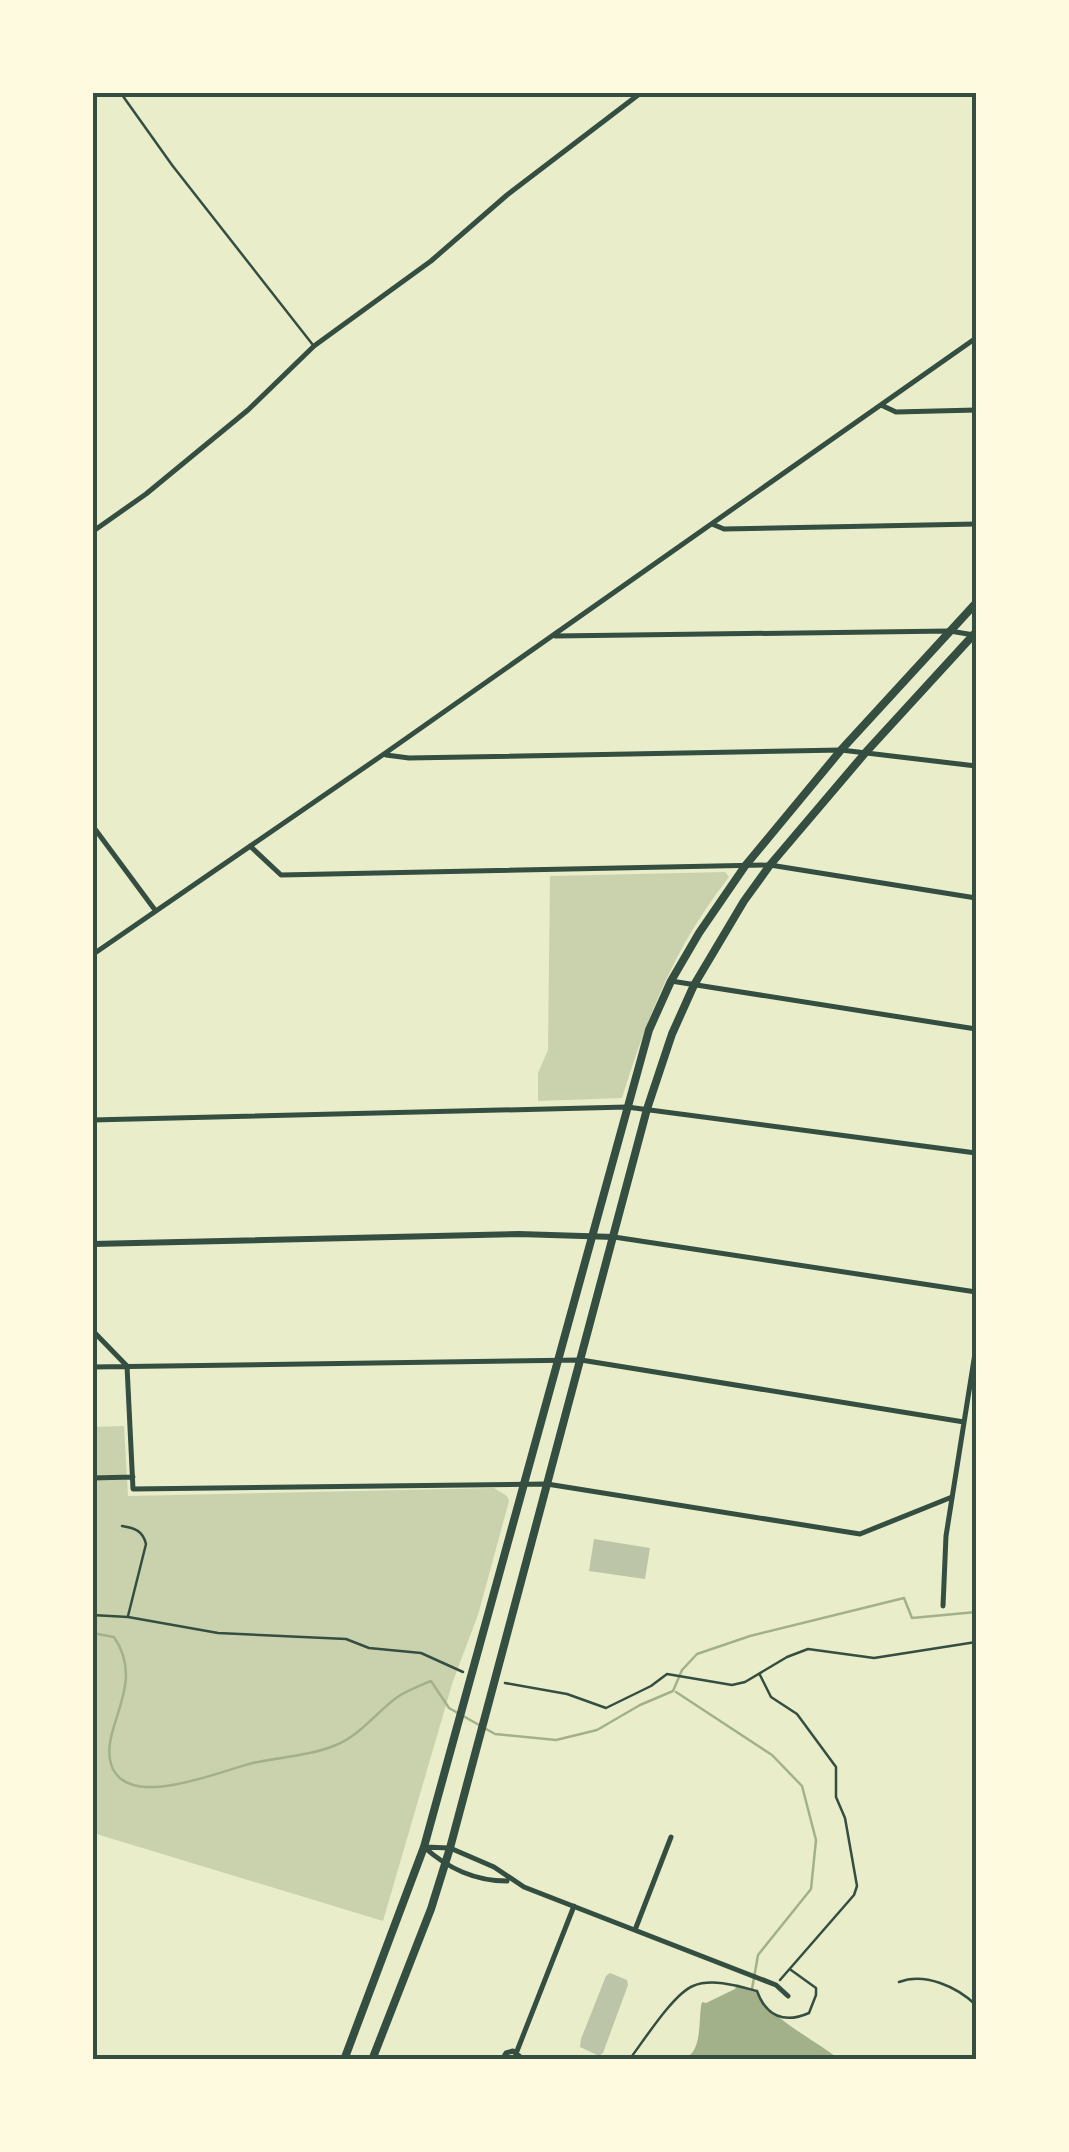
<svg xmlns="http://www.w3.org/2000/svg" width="1069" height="2152" viewBox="0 0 1069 2152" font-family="Karla,sans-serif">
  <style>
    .green { fill: #cad2ad }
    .water { fill: #a3b18a }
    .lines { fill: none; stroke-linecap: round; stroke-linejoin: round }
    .stream { stroke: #a3b18a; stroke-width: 2.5 }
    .building { fill: #bcc5a7 }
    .path { stroke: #344e41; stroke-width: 2.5 }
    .service { stroke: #344e41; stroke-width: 2.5 }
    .minor { stroke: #344e41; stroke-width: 5 }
    .tertiary { stroke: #344e41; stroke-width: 6 }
    .primary { stroke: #344e41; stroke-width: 8 }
    .neatline { fill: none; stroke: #344e41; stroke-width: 4 }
  </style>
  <rect width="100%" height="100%" fill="#e9edc9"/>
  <path class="green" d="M725 872 729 877C676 944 647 1017 622 1098L538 1101V1073L548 1050 550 876Z
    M124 1426 128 1496 494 1488 507 1496 509 1501 478 1615 453 1681 383 1921 93 1833 92 1427Z"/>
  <path class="water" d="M737 1984 757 1991C766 2016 815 2040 839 2059L655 2060C662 2057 679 2062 687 2057 703 2049 698 2015 702 2002L706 2003 735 1989Z"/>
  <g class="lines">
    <path class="stream" d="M92 1633 114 1637C147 1685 100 1727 111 1764 126 1813 222 1770 253 1763 279 1757 310 1756 336 1745 360 1735 375 1714 396 1698 406 1691 419 1686 431 1681L449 1708 495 1734 556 1740 597 1730 640 1705 673 1691 682 1670 697 1654 750 1636 904 1598 912 1618 976 1612
      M676 1692 772 1755 802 1786 816 1840 811 1889 758 1955 752 1989"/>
  </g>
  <path class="building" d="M594 1539 650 1548 645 1579 589 1571Z
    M610 1973 627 1980 628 1985 603 2053 599 2056 580 2047 581 2039 606 1976Z"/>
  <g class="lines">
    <path class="path" d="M122 1526C135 1528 143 1531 146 1544L128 1616
      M92 1615 128 1617 218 1633 346 1639 369 1648 421 1653 463 1672
      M760 1675 771 1697 797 1714 836 1767V1797L845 1818 857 1886 854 1895 780 1980
      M505 1683 567 1694 606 1708 651 1686 667 1674 732 1685 745 1682 787 1657 808 1649 874 1658 976 1642
      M899 1982C925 1972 957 1987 976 2005
      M629 2060C643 2042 673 1994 693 1986 712 1978 738 1986 757 1991 766 2016 784 2024 809 2013L816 1995V1988L791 1970"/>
    <path class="service" d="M120 92 172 165 313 345"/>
    <path class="minor" d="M881 405 896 412 976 410
      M712 524 724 529 976 524
      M92 532 146 494 248 410 314 346 431 261 507 195 642 92
      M555 636 950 631 974 635
      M386 755 409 758 841 750 976 766
      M92 825 155 910
      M250 846 281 875 770 865 976 898
      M92 955 384 754 976 338
      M671 981 976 1029
      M92 1120 627 1107 976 1153
      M614 1237 976 1292
      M92 1330 127 1366 133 1489 547 1484 860 1534 952 1497
      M92 1367 581 1360 964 1422
      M92 1478 133 1477
      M943 1606 946 1536 976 1347
      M424 1847 450 1848 494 1867 524 1887 776 1985 788 1996
      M424 1847C447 1868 476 1881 507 1881
      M635 1930 671 1837
      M517 2051 574 1906
      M502 2060 506 2053 513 2051 524 2060"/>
    <path class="tertiary" d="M92 1244 519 1234 614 1237"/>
    <path class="primary" d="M344 2060 424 1847 649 1030 671 981 699 933 745 866 841 750 976 603
      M372 2060 431 1909 450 1848 647 1109 672 1034 694 985 744 901 770 865 866 752 976 632"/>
  </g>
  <rect width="1069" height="2152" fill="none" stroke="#fefae0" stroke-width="190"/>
  <rect x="95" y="95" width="879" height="1962" class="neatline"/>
</svg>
